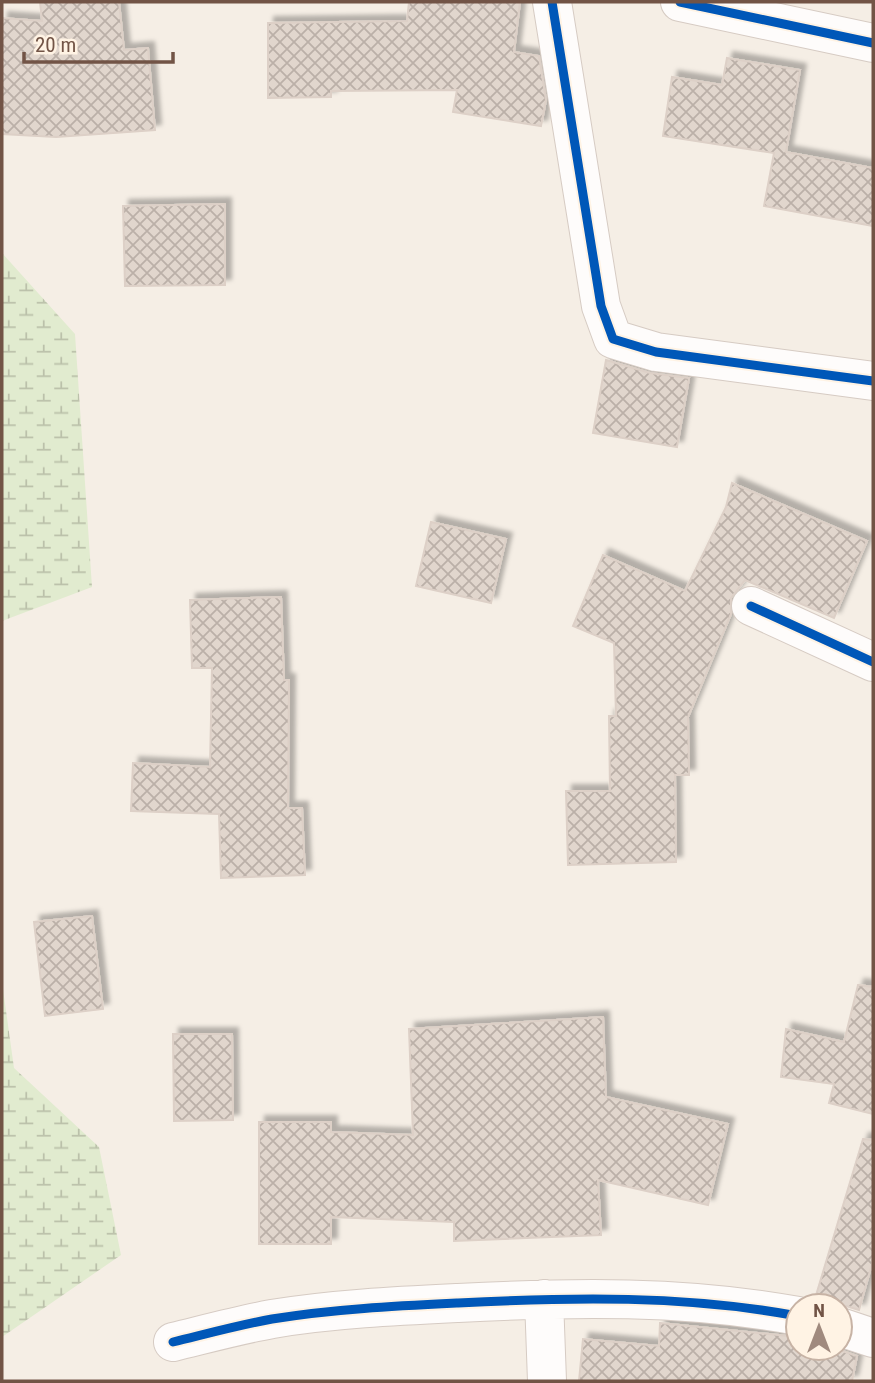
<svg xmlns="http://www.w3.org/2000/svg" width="875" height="1383" viewBox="0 0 875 1383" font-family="'Roboto Condensed',sans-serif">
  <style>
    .wetland { fill: url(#wetland-marsh) }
    .building { fill: url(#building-cross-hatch); stroke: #ddd0c7; stroke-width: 2; filter: url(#shadow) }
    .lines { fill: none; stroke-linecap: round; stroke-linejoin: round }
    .minor-casing { stroke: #d6cbc3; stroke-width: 40 }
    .minor { stroke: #fefcfb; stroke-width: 38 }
    .cycleway-casing { stroke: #fff3e4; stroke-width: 13 }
    .cycleway { stroke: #0057b8; stroke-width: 9 }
  </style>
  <defs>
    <pattern id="wetland-marsh" width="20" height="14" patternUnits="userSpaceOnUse" patternTransform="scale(1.75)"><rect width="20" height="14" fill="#e1ebcf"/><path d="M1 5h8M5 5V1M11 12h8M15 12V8" fill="none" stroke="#bbc1aa"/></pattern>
    <pattern id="building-cross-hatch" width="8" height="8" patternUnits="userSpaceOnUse" patternTransform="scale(1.75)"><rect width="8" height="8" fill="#e1d6cd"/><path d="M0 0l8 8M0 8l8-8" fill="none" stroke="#bbb0a8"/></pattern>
    <filter id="shadow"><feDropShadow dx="6" dy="-6" stdDeviation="2" flood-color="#0004"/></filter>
  </defs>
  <rect width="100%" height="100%" fill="#f5eee5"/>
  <path class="wetland" d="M2 253 75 334 92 587 2 621Z
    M2 982 14 1068 99 1147 121 1255 2 1337Z"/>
  <path class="building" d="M40 2H119L124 50 148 48 155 130 56 137 2 134V18L42 21Z
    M409 2H520L514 52 539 56 546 100 541 126 453 112 457 90 331 91V97L268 98V23L407 21Z
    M727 58 800 70 786 152 873 168V226L764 206 774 153 663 136 672 77 722 85Z
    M225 204V285L125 286 123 206Z
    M606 360 650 373 689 378 677 447 593 433Z
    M732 483 867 541 834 618 745 580 731 598V614L688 717 689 775H675L676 862 568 865 566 791H610L609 716H616L614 643 573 626 603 555 685 591 726 507Z
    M431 522 506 539 491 603 416 586Z
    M281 597 284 680H289L288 808H302L305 875 221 878 219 814 131 811 133 763 210 767 212 668H192L190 600Z
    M92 916 103 1009 45 1016 34 922Z
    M858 985 873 987V1114L829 1103 834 1084 781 1077 786 1029 844 1042Z
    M603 1017 606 1097 728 1124 708 1205 598 1180 601 1235 454 1241V1222L331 1217V1244H259V1122H331V1132L413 1135 409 1029Z
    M173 1034H232L233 1120 174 1121Z
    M863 1139 873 1140V1260L859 1310 846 1306H817L814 1302Z
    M660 1323 798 1337V1348H834L857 1356 852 1381H579L583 1339 659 1346Z"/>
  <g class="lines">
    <defs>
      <path id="minor" d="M552 2 601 306 613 339 656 352 873 381
        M680 2 873 43
        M751 606 873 662
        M544 1299 547 1381
        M840 1327 873 1338
        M173 1342C206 1334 239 1325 272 1319 333 1309 396 1306 458 1303 572 1297 685 1295 798 1316"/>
    </defs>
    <use href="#minor" class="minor-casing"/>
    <use href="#minor" class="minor"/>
    <defs>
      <path id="cycleway" d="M552 2 601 306 613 339 656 352 873 381
        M680 2 873 43
        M751 606 873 662
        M173 1342C206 1334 239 1325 272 1319 333 1309 396 1306 458 1303 572 1297 685 1295 798 1316"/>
    </defs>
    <use href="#cycleway" class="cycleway-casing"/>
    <use href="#cycleway" class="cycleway"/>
  </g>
  <rect width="875" height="1383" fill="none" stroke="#725446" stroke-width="7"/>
  <g transform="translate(819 1327)"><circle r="33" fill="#fff3e4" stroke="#c7b3a5" stroke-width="2"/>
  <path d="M0-5L12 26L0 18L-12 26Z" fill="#a08a7e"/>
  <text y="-10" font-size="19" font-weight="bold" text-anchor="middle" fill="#725446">N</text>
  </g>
  <path d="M24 52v10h149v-10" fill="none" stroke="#725446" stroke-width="3.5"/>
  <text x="35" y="52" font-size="21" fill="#725446" stroke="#fff3e4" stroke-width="5" paint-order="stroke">20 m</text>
</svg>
